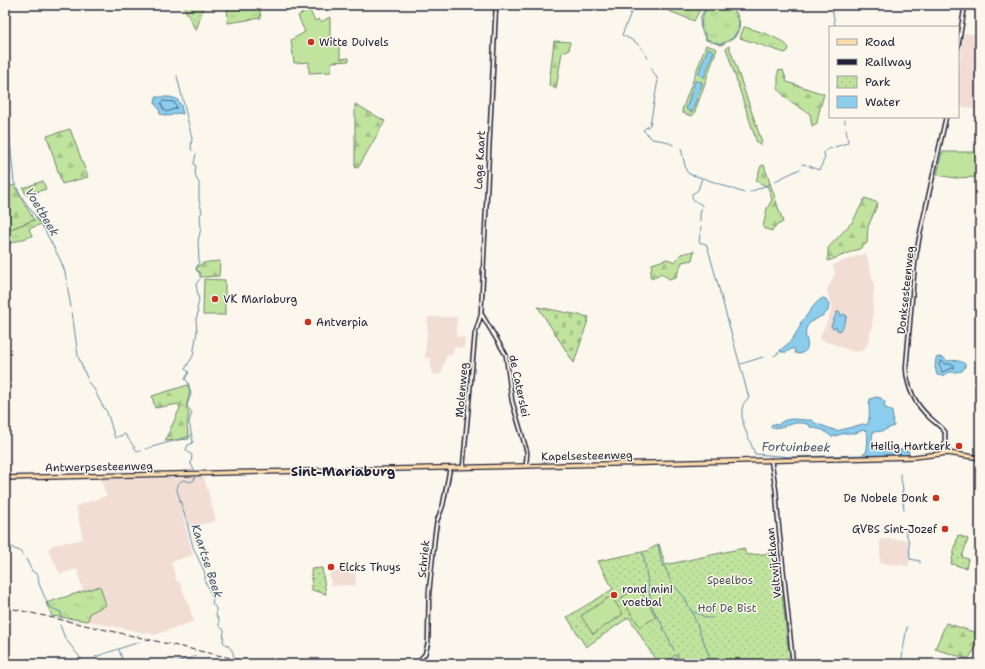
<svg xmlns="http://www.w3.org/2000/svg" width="985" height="669" viewBox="0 0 985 669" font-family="'Shantell Sans',sans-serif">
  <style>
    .built { fill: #f1ddd4 }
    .grass { fill: url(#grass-tufts); stroke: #71836c }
    .forest { fill: url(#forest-firs); stroke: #71836c }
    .cemetery { fill: url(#cemetery-stones); stroke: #71836c }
    .park { fill: url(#park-dots); stroke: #71836c }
    .pitch { fill: #c0e49e; stroke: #71836c }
    .water { fill: #8acdec; stroke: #6089a5 }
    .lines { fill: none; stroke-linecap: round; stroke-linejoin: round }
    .shore { stroke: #4c6682; stroke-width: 1 }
    .stream { stroke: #6089a5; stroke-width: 1 }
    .tertiary-casing { stroke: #22223b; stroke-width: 5.5 }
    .primary-casing { stroke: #22223b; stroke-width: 6 }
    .tertiary { stroke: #fbf7ec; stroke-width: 2.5 }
    .primary { stroke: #fcdcac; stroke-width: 3.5 }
    .rail { stroke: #22223b; stroke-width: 1; stroke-dasharray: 6 3; stroke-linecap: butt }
    .poi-dot { fill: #c8321e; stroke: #fbf7ec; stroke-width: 1.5 }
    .labels { text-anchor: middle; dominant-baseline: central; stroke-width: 3; stroke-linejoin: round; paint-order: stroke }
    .poi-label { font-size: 11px; fill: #22223b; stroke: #fbf7ec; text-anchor: start }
    .street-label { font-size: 11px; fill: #22223b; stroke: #fbf7ec }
    .park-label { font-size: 11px; fill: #4a5254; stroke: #fbf7ec }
    .water-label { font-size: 12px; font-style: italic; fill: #415570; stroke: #fbf7ec }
    .quarter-label { font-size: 13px; font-weight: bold; fill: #22223b; stroke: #fbf7ec }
  </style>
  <defs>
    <pattern id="grass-tufts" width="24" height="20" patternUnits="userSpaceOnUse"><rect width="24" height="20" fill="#c0e49e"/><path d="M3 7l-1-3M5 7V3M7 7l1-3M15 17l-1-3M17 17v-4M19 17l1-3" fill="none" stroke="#a5c389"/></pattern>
    <pattern id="forest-firs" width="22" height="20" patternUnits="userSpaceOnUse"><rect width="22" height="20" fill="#c0e49e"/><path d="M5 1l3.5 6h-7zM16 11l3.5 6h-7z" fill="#a5c389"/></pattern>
    <pattern id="cemetery-stones" width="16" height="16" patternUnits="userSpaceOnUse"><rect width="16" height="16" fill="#c0e49e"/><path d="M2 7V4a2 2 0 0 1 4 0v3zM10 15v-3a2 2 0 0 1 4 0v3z" fill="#a5c389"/></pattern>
    <pattern id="park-dots" width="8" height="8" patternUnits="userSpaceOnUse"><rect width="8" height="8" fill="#c0e49e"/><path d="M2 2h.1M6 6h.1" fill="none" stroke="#a5c389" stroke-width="1.8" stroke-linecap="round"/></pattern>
  </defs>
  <rect width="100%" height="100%" fill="#fbf7ec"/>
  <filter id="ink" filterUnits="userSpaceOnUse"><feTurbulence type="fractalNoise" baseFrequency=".025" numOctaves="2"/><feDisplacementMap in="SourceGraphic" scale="8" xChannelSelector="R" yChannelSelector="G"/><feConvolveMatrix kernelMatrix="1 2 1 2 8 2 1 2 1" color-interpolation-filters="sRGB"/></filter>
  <g filter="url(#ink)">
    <path class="built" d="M964 33 980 35V110L958 106V72Z
      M866 253 874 285 872 330 870 331V338L865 348 861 351 855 352 819 339 831 312V306L827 290 835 274 833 265Z
      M428 317H457L456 336 465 338 464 348 454 347 452 355 446 356 441 375 432 374 430 358H425Z
      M204 477 216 521 189 527 181 509 193 555 171 562 177 582H180L194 621 155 635 88 621 90 613 107 605 100 586 83 591 77 569 60 574 48 550 53 545 83 539 76 506 106 496 101 479Z
      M880 539 907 540 910 554 909 566 880 563Z
      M346 571 349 573H355L356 585 331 586 329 572Z"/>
    <path class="grass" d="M227 5H259L261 18 228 23Z
      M654 5H689L700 9 694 21Z
      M713 5H728L733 7C740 19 743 26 734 38L721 45 706 40C699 26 695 13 713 5Z
      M744 27C754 29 784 39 789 48L788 51 785 53 740 38Z
      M706 45 717 49 694 114 692 116 683 113 682 110Z
      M729 46 762 142 760 145 757 143 726 48Z
      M43 181 46 189 26 195 23 188Z
      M37 219 41 224 29 229 32 236 5 245V231Z
      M100 586 106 605 90 613 88 621 52 616 46 603Z"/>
    <path class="forest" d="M554 41 570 42 569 50 562 52 556 89 549 85Z
      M783 70 787 82 824 94 819 112 817 123 812 126 810 114 787 99 778 89V71Z
      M355 104 385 121 358 168 355 167Z
      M70 129 88 177 62 184 47 136Z
      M764 165 783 222 774 227 772 231 763 228 767 208 772 200 768 187 756 181 761 166Z
      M14 185 34 220 5 231V188Z
      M865 198 878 203 868 227 867 243 859 249 828 261V248L853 221Z
      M694 251 692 260 682 262 676 277 669 279 661 273 654 278 650 277 652 264 667 259 675 262 681 254Z
      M220 261 219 276 200 277V273L197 271 196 269C201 261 211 262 220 261Z
      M188 385 190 392 186 407 189 413 187 426 189 439 165 441 180 408 178 404 155 408 152 396Z
      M946 623 980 634V642L968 659 935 649Z"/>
    <path class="cemetery" d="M538 307 589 317 574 363Z"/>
    <path class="park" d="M183 5H204L196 31Z
      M958 535 968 539 962 557 968 559 966 568 951 564Z
      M659 544 665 565 744 548 746 555 778 553 788 648 790 651 791 664H680L675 655 665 664H658L629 617 586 647 567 617 613 589 598 561 647 551Z
      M322 568 326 594 312 590 311 569Z"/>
    <path class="pitch" d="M309 9 315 21 319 19 321 22 330 17V43H338L341 59 349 58V61L331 62V72L309 73V62L294 63 291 40 305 32 298 16Z
      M942 152H980V177L955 178 937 175Z
      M204 279 225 280V315H203Z
      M638 587 656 617 640 627 621 598Z
      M611 596 623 614 593 634 581 616Z"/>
    <path class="water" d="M708 48 714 51 704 78 698 74Z
      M695 81H697L702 82V84L692 112H691L686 109Z
      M156 97H169L177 99 181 105 183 114 178 113 169 116 160 114 159 109 155 104Z
      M823 298 826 299 829 305 828 311C823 318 808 320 806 329 803 339 815 349 799 354L795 353 794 348 786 352H781L780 350C791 343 795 335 801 325L800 323C808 316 813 303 823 298Z
      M837 312H840L841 316 844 314 847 316 842 329 840 331 837 330 836 327 833 329 831 326Z
      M939 357 944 358 947 361C953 360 960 360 965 364V367L962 371C958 372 955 372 951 372 944 374 945 377 937 375L935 367 936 358Z
      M876 397 881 398 885 402 884 407 892 411 894 426 882 431 873 432 872 438 873 448 880 450 891 448 909 451V452L908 455 864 456 863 454 866 453C868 446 868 438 867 431L864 430 855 433H845L832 437 823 430 810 427V425L803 423H796L781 427 771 428 772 424 778 425C787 415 801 421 812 420L815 423 837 431 863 424 867 425C871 418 868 407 870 399Z"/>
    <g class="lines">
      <path class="shore" d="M163 101 174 102 177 108 167 112 164 110 161 104Z
        M941 361 946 364H953L955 367 942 372 939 364Z"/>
      <path class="stream" d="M634 5 622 35 634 41 640 46 648 58
        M715 5H716
        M724 5H725
        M832 5 835 27
        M728 6 733 8 735 13
        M703 16 705 10 712 7
        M736 16 739 23 738 28
        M702 19 701 25 702 29
        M704 32 707 39 712 41
        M729 40 733 38 737 31
        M715 42 721 44 725 42
        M651 68 658 80 650 125 643 130 652 139 665 141 673 145
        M177 76 192 138 191 149 193 151
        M5 91 9 120
        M845 120V123
        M9 123 10 142 14 182 23 199 43 227 60 259 65 272 71 308
        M681 148 686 170 689 174 702 178 698 190 692 194C691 201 698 202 702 205L700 215V221
        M196 154 194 163 196 167 195 171 196 178 199 183V200L202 212 200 215 201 228 198 241 199 262 196 269 197 271 200 272V275
        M802 164 806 165
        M809 166 819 170 825 158 824 153 826 150 847 143 848 141 846 129
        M703 178 744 193
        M775 181 800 169
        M750 192 770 184
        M701 227 699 242 706 244 709 252 749 398C733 408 748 436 753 449L755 454 792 457 863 455
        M72 312 78 356 87 378
        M774 356 781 351
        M741 364 763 357
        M88 382 94 389 102 405 107 412 115 438 125 434 137 451H141
        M145 449 191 436
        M194 470 191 464 192 455 186 450 188 445 191 444 193 442 189 422 192 412 188 408 187 405 191 394 188 382 185 379 189 372 185 369 193 356 197 331 196 319 198 313 197 308 199 301 196 284 200 279
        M900 474 903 489 902 493 904 510
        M195 477 194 480 191 482 184 480C179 481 177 485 177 490L187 523 193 547 205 573V582C209 587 210 593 213 599L212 603 216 608V615L219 620V626L224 630 223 642C229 647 233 648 234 658
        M905 530 909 542 910 559 920 561V563
        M5 539 14 549 20 551 23 556
        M658 544 662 566 665 567 671 582 684 597 692 612 710 658
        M643 553 652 607 661 623 674 650
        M26 559 32 571 38 575 39 584 49 607 61 612V617
        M693 612C698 612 702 617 708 618
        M709 618H712
        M60 625 65 638 85 664
        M119 650 124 664
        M903 650 907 627
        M677 654 682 664
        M95 657 139 642
        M902 658 903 651
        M172 664 196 656
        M233 664 234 662
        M902 664V661"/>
      <defs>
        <path id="tertiary" d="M958 47 965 5
          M482 315 506 355 512 401 527 452 526 466
          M943 453 945 447V432C941 426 934 422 929 417 915 404 907 387 906 368L915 261 920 234 946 117
          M771 460 776 491 778 519 793 664
          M463 467 475 334 481 315 496 5
          M417 663 425 654 428 643 429 592 435 534 437 521 443 505 450 468"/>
        <path id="primary" d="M5 478 914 457 948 453 980 458"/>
      </defs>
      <use href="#tertiary" class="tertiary-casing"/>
      <use href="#primary" class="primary-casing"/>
      <use href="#tertiary" class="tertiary"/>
      <use href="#primary" class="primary"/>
      <path class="rail" d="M5 607 257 664"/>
    </g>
  </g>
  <g class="poi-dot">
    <circle cx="311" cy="42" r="4"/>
    <circle cx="215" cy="299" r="4"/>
    <circle cx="308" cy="322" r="4"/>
    <circle cx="959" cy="446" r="4"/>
    <circle cx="936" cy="498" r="4"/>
    <circle cx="945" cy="529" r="4"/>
    <circle cx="331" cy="567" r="4"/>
    <circle cx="614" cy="595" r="4"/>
  </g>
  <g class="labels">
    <g class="poi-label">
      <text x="319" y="42">Witte Duivels</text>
      <text x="223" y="299">VK Mariaburg</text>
      <text x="316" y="322">Antverpia</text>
      <text x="951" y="446" text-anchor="end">Heilig Hartkerk</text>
      <text x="928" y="498" text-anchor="end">De Nobele Donk</text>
      <text x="937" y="529" text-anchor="end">GVBS Sint-Jozef</text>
      <text x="339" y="567">Elcks Thuys</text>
      <text x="622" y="589">rond mini<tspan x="622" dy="13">voetbal</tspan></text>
    </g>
    <g class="street-label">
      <text transform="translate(480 160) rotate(-87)">Lage Kaart</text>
      <text transform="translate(906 290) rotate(-84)">Donksesteenweg</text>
      <text transform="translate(519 386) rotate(78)">de Caterslei</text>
      <text transform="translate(462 390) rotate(-85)">Molenweg</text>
      <text transform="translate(587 456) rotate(-1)">Kapelsesteenweg</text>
      <text transform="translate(99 467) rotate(-1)">Antwerpsesteenweg</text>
      <text transform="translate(424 559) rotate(-84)">Schriek</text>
      <text transform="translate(774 563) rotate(-96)">Veltwijcklaan</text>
    </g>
    <g class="park-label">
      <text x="730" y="580">Speelbos</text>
      <text x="727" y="608">Hof De Bist</text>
    </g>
    <g class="water-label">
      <text transform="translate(42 212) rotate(59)">Voetbeek</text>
      <text transform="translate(796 447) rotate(1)">Fortuinbeek</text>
      <text transform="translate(207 561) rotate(72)">Kaartse Beek</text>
    </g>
    <g class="quarter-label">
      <text x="343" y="471">Sint-Mariaburg</text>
    </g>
  </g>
  <rect width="985" height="669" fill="none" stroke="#fbf7ec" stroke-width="20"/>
  <rect x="10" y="10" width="965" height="649" fill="none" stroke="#22223b" stroke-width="1.5" filter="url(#ink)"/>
  <rect x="829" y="26" width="130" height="92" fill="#fbf7ec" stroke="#a4a2a5"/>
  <rect x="837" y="39" width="20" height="6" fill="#fcdcac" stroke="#a4a2a5"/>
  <text x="865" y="46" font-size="12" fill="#22223b">Road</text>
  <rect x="837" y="59" width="20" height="6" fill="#22223b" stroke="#a4a2a5"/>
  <text x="865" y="66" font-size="12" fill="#22223b">Railway</text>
  <rect x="837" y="76" width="20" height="12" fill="url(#park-dots)" stroke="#a4a2a5"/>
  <text x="865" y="86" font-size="12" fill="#22223b">Park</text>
  <rect x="837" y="96" width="20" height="12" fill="#8acdec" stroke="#a4a2a5"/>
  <text x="865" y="106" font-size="12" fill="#22223b">Water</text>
</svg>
